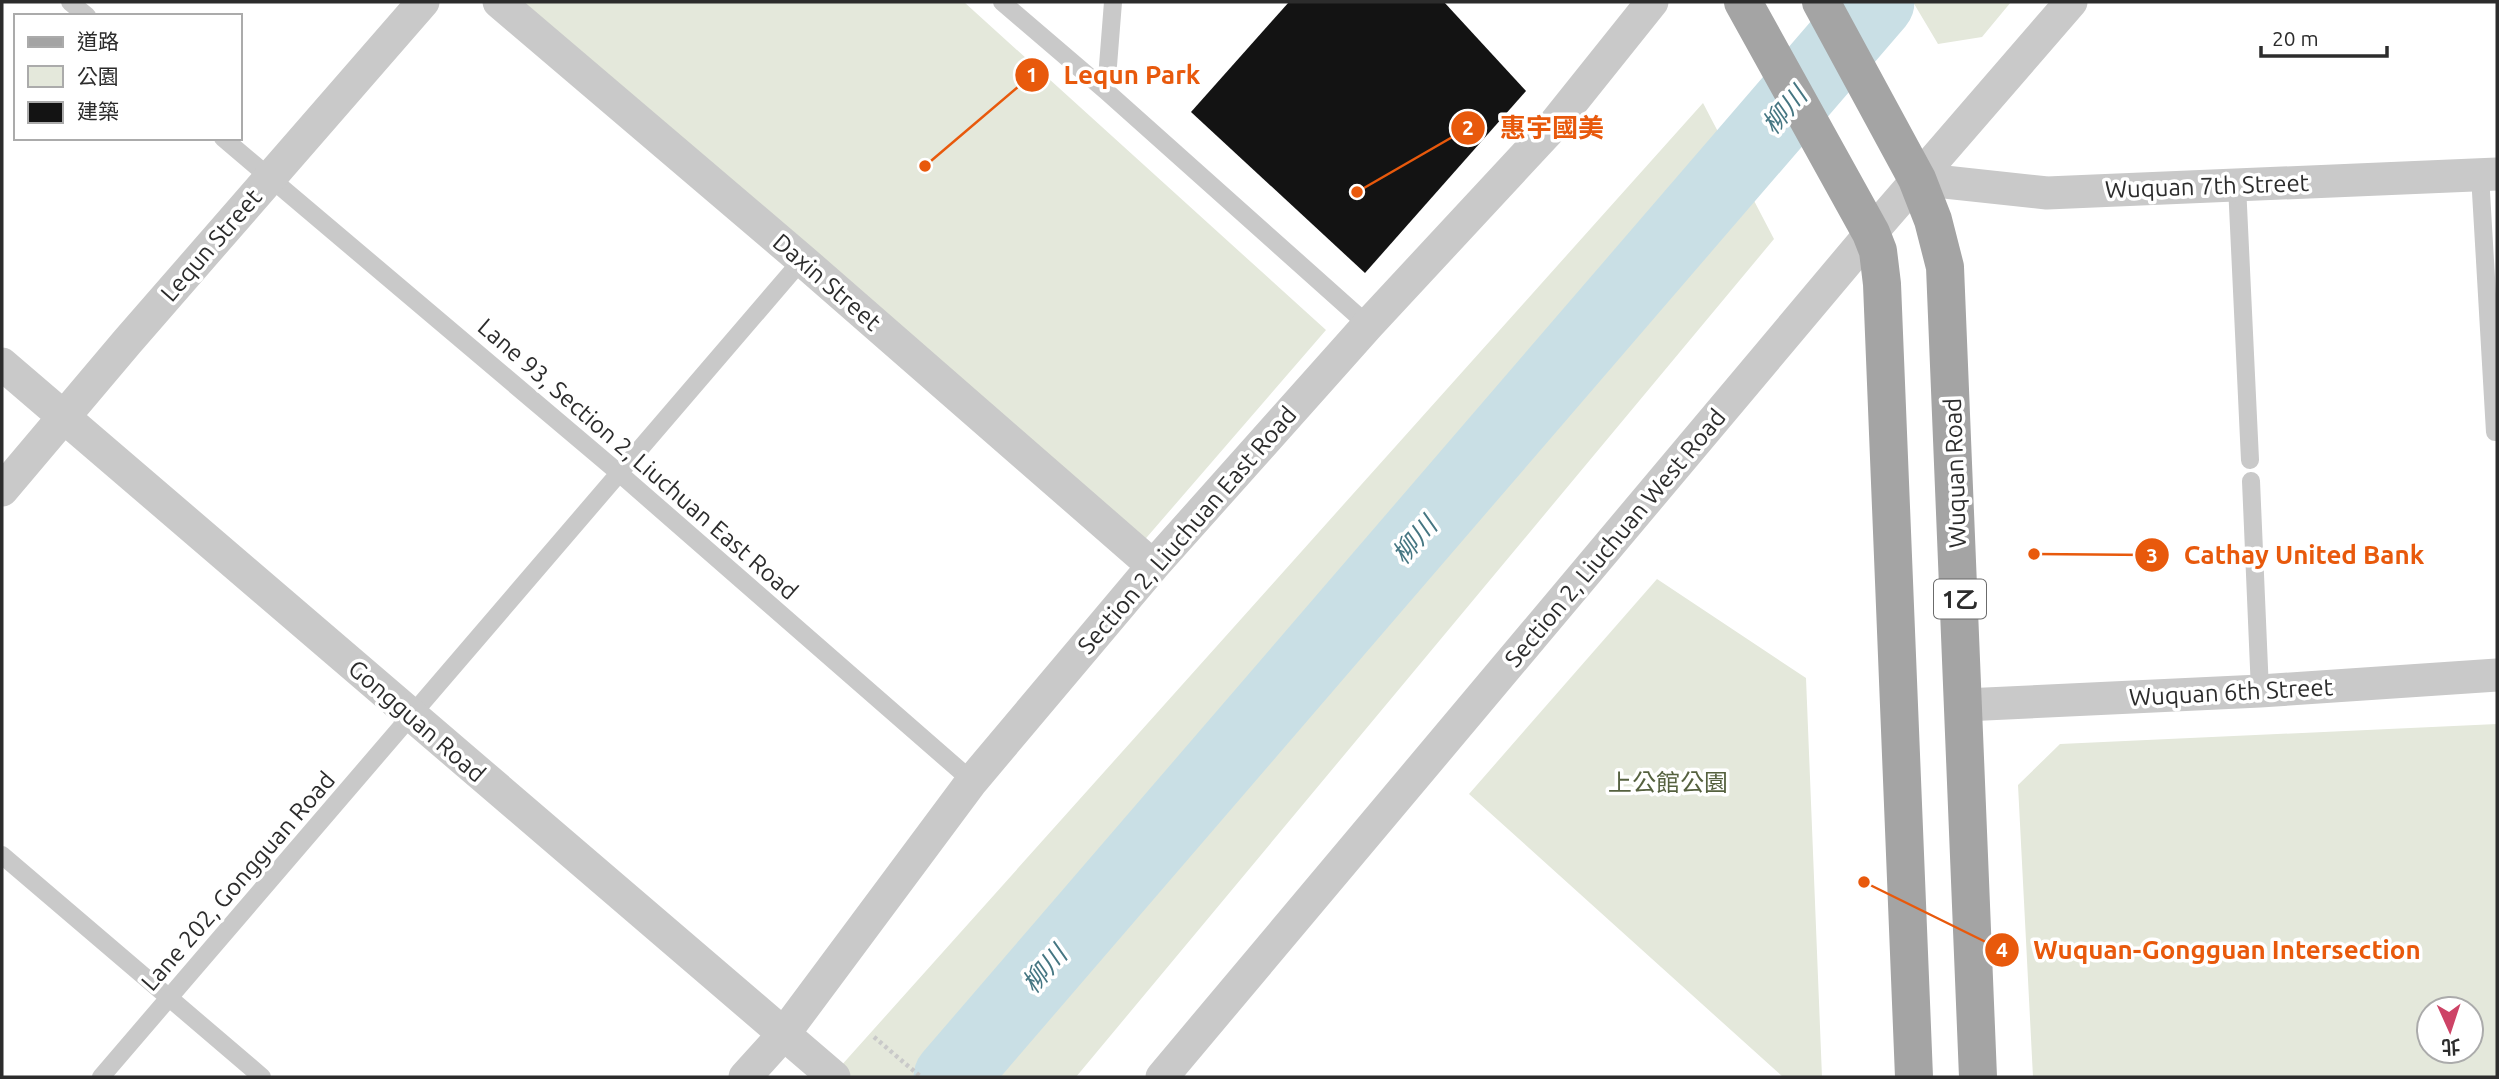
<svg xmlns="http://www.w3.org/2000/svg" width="2499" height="1079" viewBox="0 0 2499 1079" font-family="Ubuntu,'Noto Sans TC',sans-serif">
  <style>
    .green { fill: #e4e8db; fill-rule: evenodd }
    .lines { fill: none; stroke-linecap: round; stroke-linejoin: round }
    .river { stroke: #c9dfe5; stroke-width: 75 }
    .building { fill: #131313 }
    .path { stroke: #c9c9c9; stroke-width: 4.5; stroke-dasharray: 3.5 3.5; stroke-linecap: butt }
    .service { stroke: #c9c9c9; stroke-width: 18 }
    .minor { stroke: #c9c9c9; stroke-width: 33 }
    .primary { stroke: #a4a4a4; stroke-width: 38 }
    .labels { text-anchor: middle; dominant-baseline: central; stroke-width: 7; stroke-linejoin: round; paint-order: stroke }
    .shield { fill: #fff; stroke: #6b6b6b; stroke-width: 2 }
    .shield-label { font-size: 23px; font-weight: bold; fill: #2c2c2c }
    .street-label { font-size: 24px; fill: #2c2c2c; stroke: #fff }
    .park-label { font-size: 24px; fill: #55613f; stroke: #fff }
    .water-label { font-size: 26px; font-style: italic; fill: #457682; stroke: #fff }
    .leader { fill: none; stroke: #e8590c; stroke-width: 2.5 }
    .callout-dot { fill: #e8590c; stroke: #fff; stroke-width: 2.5 }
    .mark-label { font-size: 21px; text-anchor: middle; font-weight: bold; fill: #fff }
    .callout-label { font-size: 26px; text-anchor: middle; font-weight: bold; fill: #e8590c; stroke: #fff; stroke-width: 7; stroke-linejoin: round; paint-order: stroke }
  </style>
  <rect width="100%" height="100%" fill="#fff"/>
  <path class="green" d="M514 2H964L1326 330 1141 544Z
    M1913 2H2011L1982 37 1938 44Z
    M1703 103 1774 239 1076 1077H831Z
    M1657 579 1806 678 1822 1077H1783L1469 794Z
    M2497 724V1077H2033L2018 785 2060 744ZM2471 1009V1051H2429V1009Z"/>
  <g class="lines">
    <path class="river" d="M951 1077 1877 2"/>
  </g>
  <path class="building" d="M1289 2H1444L1526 91 1365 273 1191 112Z"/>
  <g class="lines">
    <path class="path" d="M874 1037 921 1077"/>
    <path class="service" d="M70 2 87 16
      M1002 2 1106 91 1368 325
      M1106 91 1113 2
      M223 138 619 473 972 781
      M2480 175 2495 432
      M2237 185 2250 460
      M2251 481 2260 691
      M2 855 262 1077
      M101 1077 802 260"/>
    <path class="minor" d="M499 2 802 260 1153 566
      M1917 179 2047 193 2497 174
      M2 364 834 1077
      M2 490 127 342 423 2
      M1964 705 2260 691 2497 675
      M745 1077 783 1035 972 781 1153 566 1368 325 1552 127 1652 2
      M1162 1077 1871 233 2071 2"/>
    <path class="primary" d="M1743 2 1871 233 1878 251 1882 284 1914 1077
      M1821 2 1917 179 1933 220 1945 267 1978 1077"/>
  </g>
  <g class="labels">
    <rect class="shield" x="1934" y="579.5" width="52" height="39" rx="5"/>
    <g class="shield-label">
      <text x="1960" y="599">1乙</text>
    </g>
    <g class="street-label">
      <text transform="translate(2207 186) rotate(-2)">Wuquan 7th Street</text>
      <text transform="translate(211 245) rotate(-49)">Lequn Street</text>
      <text transform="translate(827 282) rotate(41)">Daxin Street</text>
      <text transform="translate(638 459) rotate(41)">Lane 93, Section 2, Liuchuan East Road</text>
      <text transform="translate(1955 473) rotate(-92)">Wuquan Road</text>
      <text transform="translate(1187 530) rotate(-49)">Section 2, Liuchuan East Road</text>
      <text transform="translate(1615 538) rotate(-50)">Section 2, Liuchuan West Road</text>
      <text transform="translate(2231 692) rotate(-3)">Wuquan 6th Street</text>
      <text transform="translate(417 721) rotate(41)">Gongguan Road</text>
      <text transform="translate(238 881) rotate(-49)">Lane 202, Gongguan Road</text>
    </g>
    <g class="park-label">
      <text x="1668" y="782">上公館公園</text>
    </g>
    <g class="water-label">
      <text transform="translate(1784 110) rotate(-49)">柳川</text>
      <text transform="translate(1414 540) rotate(-49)">柳川</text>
      <text transform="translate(1044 969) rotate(-49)">柳川</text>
    </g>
  </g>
  <path class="leader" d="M925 166L1032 75M1357 192L1468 128M2034 554L2152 555M1864 882L2002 950"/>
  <g class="callout-dot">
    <circle cx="925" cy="166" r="7"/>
    <circle cx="1357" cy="192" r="7"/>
    <circle cx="2034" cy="554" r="7"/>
    <circle cx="1864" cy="882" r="7"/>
    <circle cx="1032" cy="75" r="18"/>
    <circle cx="1468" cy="128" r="18"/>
    <circle cx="2152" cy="555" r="18"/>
    <circle cx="2002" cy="950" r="18"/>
  </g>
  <g class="mark-label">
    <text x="1032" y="82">1</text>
    <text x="1468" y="135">2</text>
    <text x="2152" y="563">3</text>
    <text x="2002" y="957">4</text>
  </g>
  <g class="callout-label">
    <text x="1132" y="84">Lequn Park</text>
    <text x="1552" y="137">惠宇國美</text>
    <text x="2304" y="564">Cathay United Bank</text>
    <text x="2227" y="959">Wuquan-Gongguan Intersection</text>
  </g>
  <rect width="2499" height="1079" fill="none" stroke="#2c2c2c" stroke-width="7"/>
  <rect x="14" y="14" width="228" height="126" fill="#ffffff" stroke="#ababab" stroke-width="2"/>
  <rect x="28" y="37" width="35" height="10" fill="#a4a4a4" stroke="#ababab" stroke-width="2"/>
  <text x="77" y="49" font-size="21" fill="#2c2c2c">道路</text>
  <rect x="28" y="66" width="35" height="21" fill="#e4e8db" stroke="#ababab" stroke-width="2"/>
  <text x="77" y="84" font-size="21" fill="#2c2c2c">公園</text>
  <rect x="28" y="102" width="35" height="21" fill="#131313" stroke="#ababab" stroke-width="2"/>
  <text x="77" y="119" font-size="21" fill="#2c2c2c">建築</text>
  <g transform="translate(2450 1030) rotate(177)"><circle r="33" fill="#ffffff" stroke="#ababab" stroke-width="2"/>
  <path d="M0-5L12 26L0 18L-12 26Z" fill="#cd4366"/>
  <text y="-10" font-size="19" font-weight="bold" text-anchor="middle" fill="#2c2c2c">北</text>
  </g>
  <path d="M2261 46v10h126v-10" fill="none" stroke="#2c2c2c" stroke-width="3.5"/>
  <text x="2272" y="46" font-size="21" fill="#2c2c2c" stroke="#ffffff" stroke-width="5" paint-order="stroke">20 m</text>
</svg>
